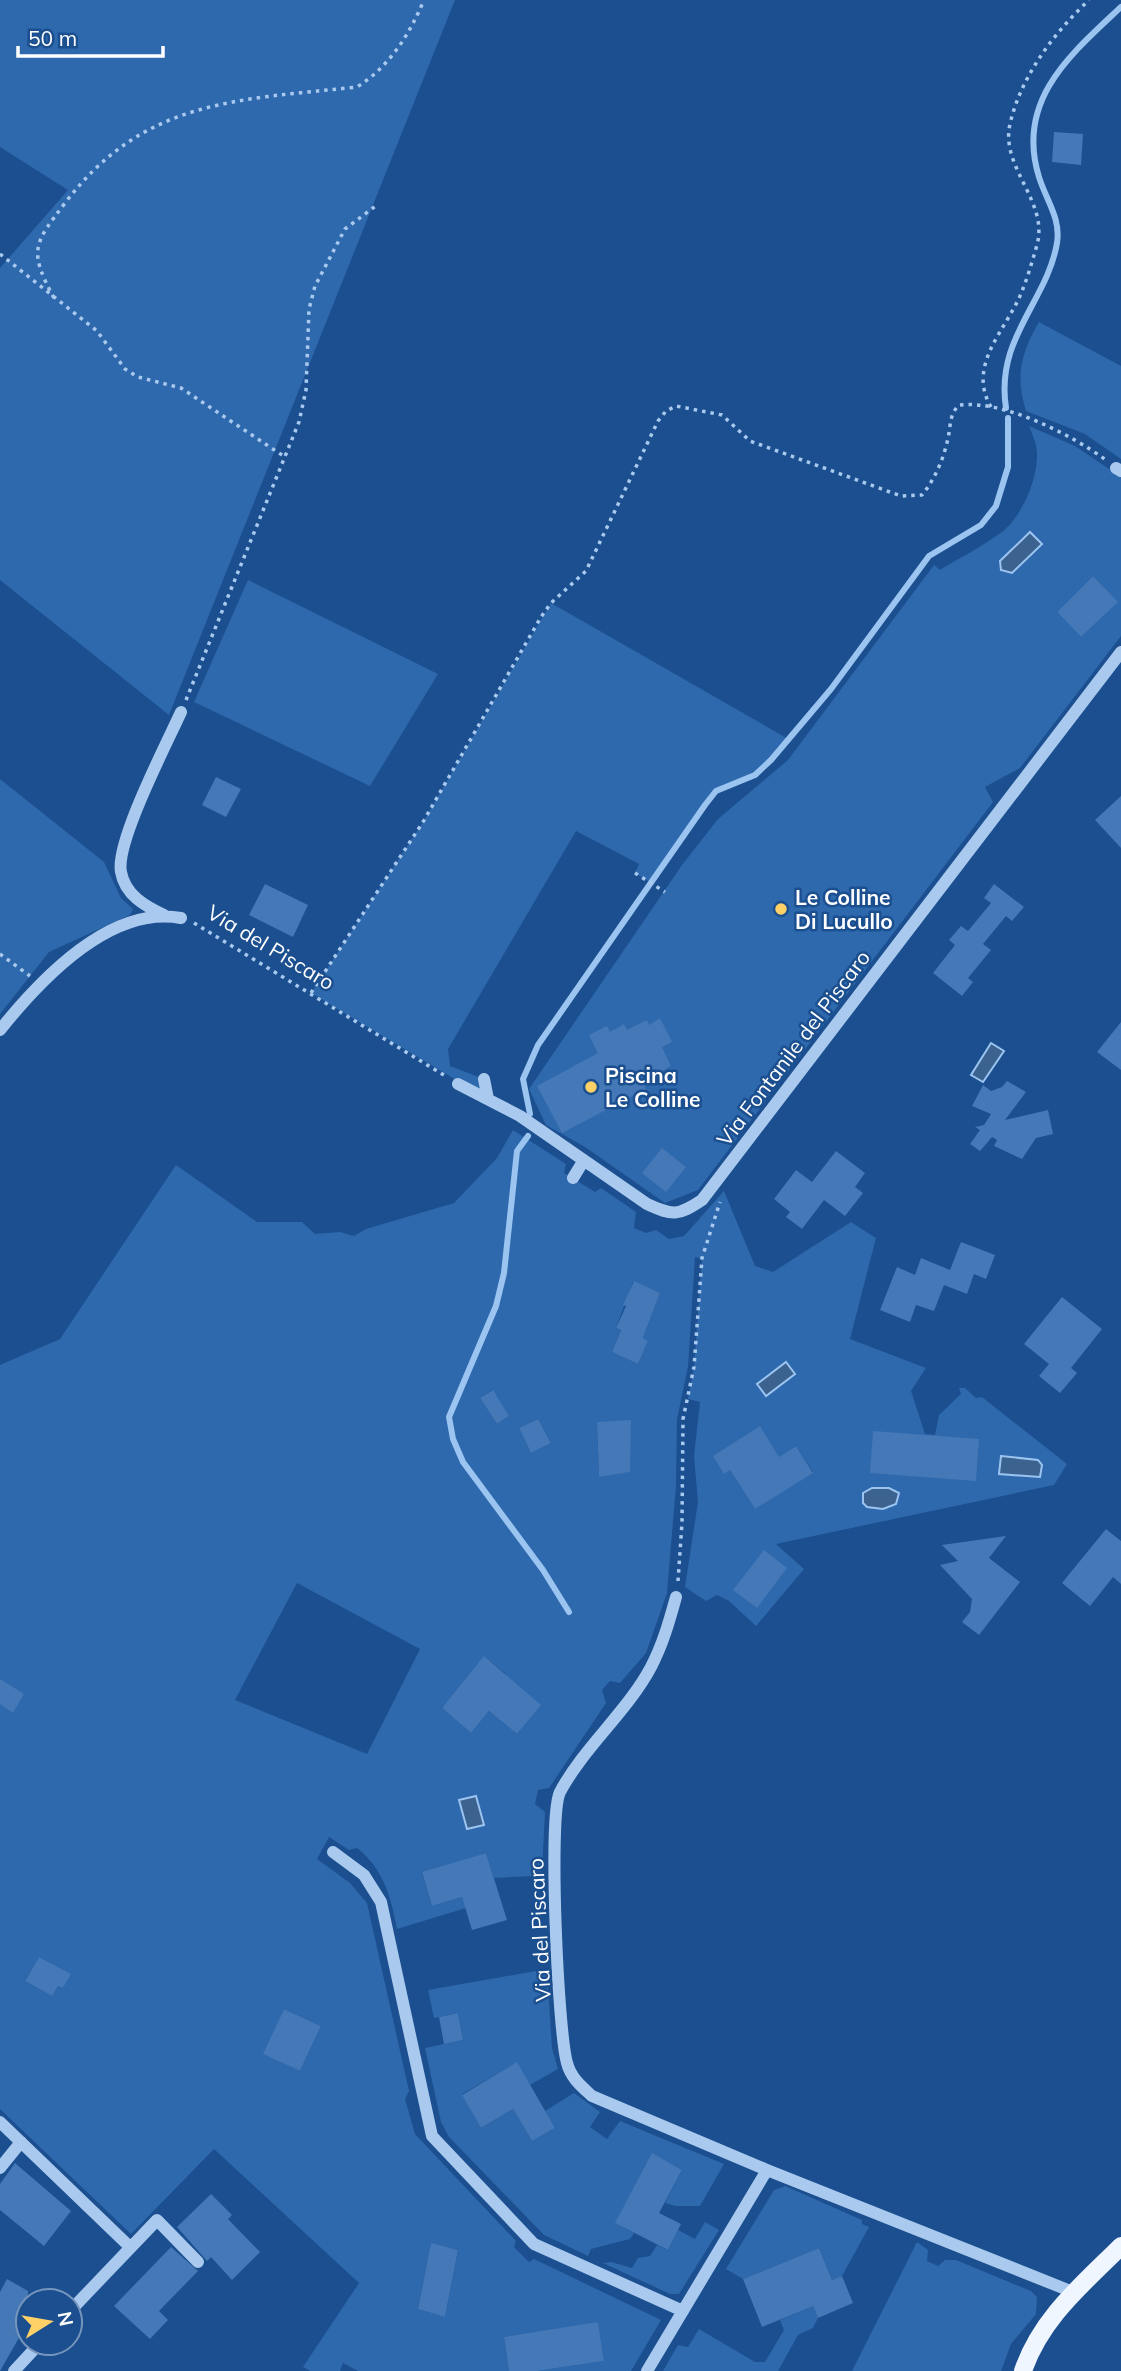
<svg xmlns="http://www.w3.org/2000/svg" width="1121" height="2371" viewBox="0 0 1121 2371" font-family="Mulish,sans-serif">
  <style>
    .green { fill: #2e69ad; fill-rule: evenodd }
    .water { fill: #3c6290; stroke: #9cc4f0; stroke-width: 2 }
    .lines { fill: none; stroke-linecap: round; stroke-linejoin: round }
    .stream { stroke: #9cc4f0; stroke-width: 6 }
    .building { fill: #4478b7 }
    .path { stroke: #a9c9ee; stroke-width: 3.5; stroke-dasharray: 3.5 5; stroke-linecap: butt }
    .minor { stroke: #a9c9ee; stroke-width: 12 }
    .major { stroke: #f0f6ff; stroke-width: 18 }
    .poi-dot { fill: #ffd166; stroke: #1b4f8f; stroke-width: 2.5 }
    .labels { text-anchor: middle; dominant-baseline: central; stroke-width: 5; stroke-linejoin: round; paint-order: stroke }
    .poi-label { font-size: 21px; font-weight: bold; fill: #fff; stroke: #1b4f8f; text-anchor: start }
    .street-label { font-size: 21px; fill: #fff; stroke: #1b4f8f }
  </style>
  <rect width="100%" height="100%" fill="#1b4f8f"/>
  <path class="green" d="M0 0H455L169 715 0 580V268L68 190 0 147Z
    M1039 322 1121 366V459L1085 434 1026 411C1015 376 1021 353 1039 322Z
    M1029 426 1075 446 1121 477V636L1020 768 985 787 993 802 698 1190 665 1203 585 1147 546 1125 529 1089 682 865 718 819 788 760 934 565 940 570C961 557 983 546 1002 532 1022 516 1038 479 1037 453 1037 444 1032 434 1029 426ZM1093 576 1117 602 1081 637 1057 612Z
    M248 580 438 674 370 786 194 702Z
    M551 603 790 740 755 775 716 791 653 884 635 873 639 864 576 831 448 1049 450 1066 484 1079 488 1099 311 993 423 822Z
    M0 779 104 862 121 898 133 909 130 915 49 952 0 1014Z
    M513 1130 566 1164 564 1173 595 1192 601 1188 636 1212 634 1228 646 1233 656 1230 669 1239 684 1236 724 1191 755 1266 773 1272 851 1222 876 1238 850 1339 926 1368 911 1391 925 1434 935 1435 939 1415 961 1394 959 1388H965L976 1398 982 1397 1067 1464 1054 1485 776 1544 804 1569 756 1626 729 1601 717 1595 706 1601 685 1587 698 1502 694 1456 700 1402 688 1399 694 1367 702 1259 695 1257 688 1367 677 1419 676 1486 667 1593 646 1653 620 1683 610 1681 602 1690 606 1703 549 1788 538 1790 535 1804 545 1812 542 1871 534 1876 494 1878 486 1853 422 1873 432 1906 462 1897 466 1908 397 1929C391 1897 383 1868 357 1848L349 1850 329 1837 317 1859 350 1883 367 1903 409 2091 405 2099 415 2134 516 2241 514 2247 529 2262 534 2259 661 2320 631 2371H537L604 2361 598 2323 504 2337 509 2371H358L343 2363 340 2371H310L303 2367 359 2283 214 2149 131 2234 0 2109V1365L60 1339 176 1165 257 1222H302L315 1234 340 1232 354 1236 366 1229 454 1203 497 1158ZM633 1282 660 1293 643 1338 648 1341 638 1364 612 1352 621 1330 616 1328ZM492 1390 509 1416 497 1424 480 1398ZM538 1419 551 1443 531 1453 519 1428ZM597 1422 630 1472H629L599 1476ZM796 1446 813 1472 755 1509 730 1470 724 1473 748 1459 778 1458ZM297 1583 420 1649 367 1754 235 1700ZM485 1657 506 1674 501 1680 540 1705 517 1734 489 1711 471 1733 442 1708ZM39 1957 70 1974 63 1988 58 1986 52 1996 25 1981ZM284 2009 321 2026 300 2071 264 2054ZM431 2244 458 2250 445 2317 418 2309Z
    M547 1969 552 2048 558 2069 530 2085 516 2063 462 2094 481 2128 513 2109 532 2141 555 2128 545 2111 574 2093 600 2112 590 2127 607 2139 620 2121 724 2164 700 2206H676L665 2203 682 2170 652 2154 616 2223 634 2233 630 2239 591 2249 588 2256 544 2235 449 2137 441 2122 425 2048 463 2040 458 2013 434 2018 428 1990Z
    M785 2186 862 2220V2224L869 2227 842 2276 832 2280 819 2248 743 2279 726 2269 774 2190Z
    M705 2222 719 2230 679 2294H670L603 2263 611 2262 632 2268 638 2258 650 2256 657 2245 668 2250 678 2230 695 2239Z
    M917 2242 928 2250 927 2261 938 2266 945 2260H956L1031 2291 1037 2297 1036 2314 1011 2344 1001 2371H852Z
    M806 2290 818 2318 813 2328 798 2335 778 2371H663L678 2345 688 2347 699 2329 755 2362H765L784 2330 780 2320 796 2313Z"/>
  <path class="water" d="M1030 532 1042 544 1012 573 1001 570 1000 561Z
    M991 1043 1004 1051 983 1082 971 1075Z
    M786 1362 795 1374 766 1396 757 1384Z
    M1001 1456 1038 1460 1042 1465 1040 1477 999 1474Z
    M872 1488H889L899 1493 896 1504 883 1509 867 1507 863 1503V1493Z
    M476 1796 484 1825 467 1829 459 1800Z"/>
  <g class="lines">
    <path class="stream" d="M1006 408C995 338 1047 302 1057 243 1061 218 1046 200 1039 177 1015 100 1071 54 1121 7
      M530 1114 523 1079 538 1045 705 805 716 791 755 775 771 760 831 689 929 556 981 525 996 506 1008 467V418
      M528 1136 517 1151 504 1273 496 1306 449 1417 453 1439 463 1462 543 1570 569 1612"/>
  </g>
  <path class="building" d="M1054 132 1083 134 1081 165 1052 162Z
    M1093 576 1118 602 1081 637 1057 612Z
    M216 777 241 789 226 817 202 805Z
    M1121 796V848L1095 820Z
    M265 884 308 905 293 937 249 915Z
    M994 884 1024 907 1012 921 1006 916 983 944 991 950 968 978 973 982 962 996 933 973 955 945 949 940 961 926 968 931 991 903 984 898Z
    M660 1018 672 1042 662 1047 671 1066 642 1082 646 1089 562 1133 537 1086 598 1053 589 1035 607 1026 610 1032 624 1024 627 1030 647 1020 649 1025Z
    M1121 1022V1070L1097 1052Z
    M1007 1081 1026 1092 1005 1120 1048 1110 1053 1134 1036 1138 1022 1159 994 1146 997 1140 992 1137 980 1151 970 1144 980 1130 975 1127 984 1125 991 1114 972 1106 983 1085 991 1091 1002 1087Z
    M662 1148 686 1167 666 1192 642 1173Z
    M836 1151 865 1173 855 1187 863 1193 845 1216 824 1200 802 1229 786 1217 790 1212 774 1199 796 1170 812 1182Z
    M961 1242 995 1255 986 1279 974 1274 967 1294 944 1285 934 1311 916 1305 910 1322 880 1310 897 1267 915 1275 921 1258 950 1270Z
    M634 1281 660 1293 643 1338 648 1341 638 1364 612 1352 621 1330 616 1328 626 1306 623 1305Z
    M1062 1297 1102 1329 1071 1368 1077 1373 1060 1393 1039 1376 1049 1364 1024 1344Z
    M493 1390 509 1416 497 1424 480 1398Z
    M538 1419 551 1443 531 1453 519 1428Z
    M631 1420 630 1472 599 1477 597 1422Z
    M760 1426 779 1457 796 1446 813 1473 755 1509 730 1470 724 1474 713 1456Z
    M873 1431 979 1439 976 1481 870 1473Z
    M1106 1529 1121 1541V1584L1113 1577 1090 1606 1062 1583Z
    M1006 1536 989 1558 1020 1582 979 1635 962 1622 970 1612 972 1599 940 1565 958 1561 942 1545Z
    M764 1550 787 1568 757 1608 733 1590Z
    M484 1656 541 1705 517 1734 489 1711 471 1733 442 1708Z
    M0 1679 24 1694 13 1713 0 1704Z
    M486 1853 507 1920 472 1930 462 1897 432 1906 422 1872Z
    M39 1957 71 1974 63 1988 58 1986 52 1996 25 1981Z
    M284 2009 321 2026 300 2071 263 2054Z
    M458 2013 463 2040 444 2044 439 2017Z
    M517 2062 555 2128 532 2141 513 2109 481 2128 462 2095Z
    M652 2153 682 2170 659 2213 681 2224 668 2250 615 2223Z
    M15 2163 71 2211 44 2246 0 2210V2184Z
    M211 2194 232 2215 228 2219 260 2252 232 2280 211 2257 207 2261 177 2227Z
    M431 2243 458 2250 445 2317 418 2309Z
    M171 2247 198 2271 159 2311 168 2320 150 2339 114 2306Z
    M819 2248 832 2280 842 2276 853 2303 818 2318 813 2306 762 2327 743 2279Z
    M7 2279 28 2291V2322L0 2371V2292Z
    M598 2322 604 2361 537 2371H509L504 2337Z"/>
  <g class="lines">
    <path class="path" d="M0 254 97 331 125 369 138 377 181 388 285 457
      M54 298C28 250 34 244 65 203 144 99 237 100 357 87 390 66 409 35 424 0
      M991 407C967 366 1004 332 1020 296 1027 280 1032 262 1037 245 1049 201 1000 168 1010 124 1021 76 1054 33 1089 0
      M186 700 299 422 306 390 309 309 315 286 345 229 377 205
      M635 873 665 892
      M194 923 447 1077
      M0 954 30 976
      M311 993 423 822 541 617 551 603 586 571 658 421 666 411 676 406 722 415 750 441 901 496 922 495C935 479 944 458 948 438 951 425 949 415 959 405 1004 400 1070 434 1106 460
      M678 1581 682 1523 683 1419 694 1367 702 1258 720 1202"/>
    <path class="minor" d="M1116 468 1121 471
      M164 915C145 906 125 895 121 872 115 843 167 743 181 712
      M0 1030C40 980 110 905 181 918
      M484 1079 488 1099
      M458 1084 520 1116 647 1204C673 1216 678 1216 702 1200L1121 652
      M573 1178 584 1160
      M676 1597C669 1622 663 1644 651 1667 627 1712 584 1747 560 1792 548 1816 558 2032 567 2063 571 2078 581 2086 592 2096L767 2170 1073 2292
      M333 1852 364 1875 381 1902 432 2136 534 2244 683 2311
      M0 2122 130 2247
      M0 2168 21 2142
      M70 2311 157 2220 198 2262
      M14 2371 40 2343
      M647 2371 767 2170"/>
    <path class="major" d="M1023 2371C1041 2318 1083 2284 1121 2246"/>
  </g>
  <g class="poi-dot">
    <circle cx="781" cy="909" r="7"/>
    <circle cx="591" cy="1087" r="7"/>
  </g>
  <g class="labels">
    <g class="poi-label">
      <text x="795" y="897">Le Colline<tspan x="795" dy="24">Di Lucullo</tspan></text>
      <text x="605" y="1075">Piscina<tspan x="605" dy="24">Le Colline</tspan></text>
    </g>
    <g class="street-label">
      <text transform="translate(271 947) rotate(31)">Via del Piscaro</text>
      <text transform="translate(793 1048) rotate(-53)">Via Fontanile del Piscaro</text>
      <text transform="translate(539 1930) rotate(-93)">Via del Piscaro</text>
    </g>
  </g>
  <g transform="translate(49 2322) rotate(79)"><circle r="33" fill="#1b4f8f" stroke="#7695bc" stroke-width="2"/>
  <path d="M0-5L12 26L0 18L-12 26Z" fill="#ffd166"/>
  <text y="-10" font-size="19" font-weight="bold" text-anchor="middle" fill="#ffffff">N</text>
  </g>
  <path d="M18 46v10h145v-10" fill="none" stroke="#ffffff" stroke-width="3.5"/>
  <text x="28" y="46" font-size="21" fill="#ffffff" stroke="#1b4f8f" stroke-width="5" paint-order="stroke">50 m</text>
</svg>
